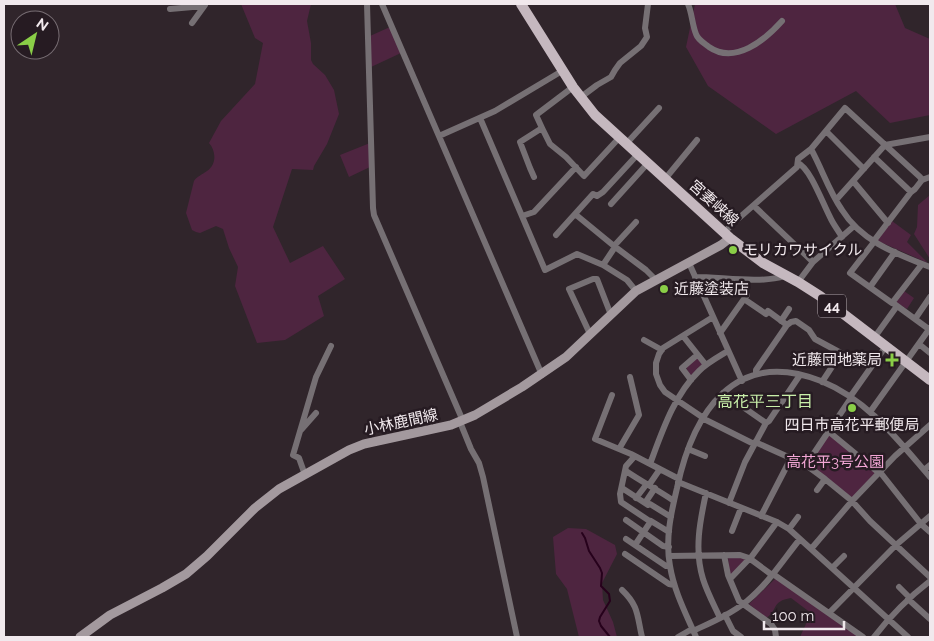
<svg xmlns="http://www.w3.org/2000/svg" width="934" height="641" viewBox="0 0 934 641" font-family="Raleway,'Noto Sans JP',sans-serif">
  <style>
    .green { fill: #4e2540 }
    .lines { fill: none; stroke-linecap: round; stroke-linejoin: round }
    .stream { stroke: #26011b; stroke-width: 2 }
    .minor { stroke: #767074; stroke-width: 6 }
    .secondary { stroke: #a3999e; stroke-width: 9 }
    .primary { stroke: #c5b8bf; stroke-width: 10 }
    .poi-dot { fill: #8ace47; stroke: #261b22; stroke-width: 2 }
    .labels { text-anchor: middle; dominant-baseline: central; stroke-width: 5; stroke-linejoin: round; paint-order: stroke }
    .shield { fill: #261b22; stroke: #b4abb0; stroke-width: 1 }
    .shield-label { font-size: 14px; font-weight: bold; fill: #f1e9ed }
    .street-label { font-size: 15px; fill: #f1e9ed; stroke: #261b22 }
    .poi-label { font-size: 15px; fill: #f1e9ed; stroke: #261b22; text-anchor: start }
    .park-label { font-size: 15px; fill: #f2a6d5; stroke: #261b22 }
    .neighbourhood-label { font-size: 16px; fill: #c8efa9; stroke: #261b22 }
  </style>
  <rect width="100%" height="100%" fill="#30252b"/>
  <path class="green" d="M241 4H311L307 21 311 43V60L313 64 325 75 334 90 339 114 327 144 314 166 313 170 292 169 273 227 290 263 323 246 345 279 318 296 324 316 285 340 257 343 235 286 238 267 229 248 223 229 216 226 200 233 196 232 192 230 186 213 194 181C197 176 202 175 207 171 217 164 216 151 209 143L221 121 255 84 263 43 255 38Z
    M695 4H895L905 28 930 39V115L890 123 856 91 776 134 708 86 686 47Z
    M390 27 401 53 371 67 370 36Z
    M370 143V167L349 177 340 155Z
    M930 195V259L914 234 917 227 918 205Z
    M892 221 911 235 907 242 928 263 878 241V239Z
    M904 291 914 298 907 309 897 303V300Z
    M696 359H698L703 364 690 376 686 367Z
    M829 433 877 472 853 497H851L809 465Z
    M568 528 586 529 615 545 617 554 602 583 603 600 613 622 617 637H579L567 589 556 574 553 537Z
    M728 556 744 558 745 560 732 575 729 574Z
    M776 578 860 637H800L811 613 791 598C771 601 778 611 766 618L749 604Z"/>
  <g class="lines">
    <path class="stream" d="M582 533 585 538 589 551 600 568 602 573 601 586 609 594 610 601 600 617 599 621 601 626 610 637"/>
    <path class="minor" d="M367 4 373 208 374 215 463 421
      M382 4 542 375
      M688 4C692 13 692 24 696 34 698 40 704 43 709 47 735 65 765 40 782 21
      M170 9 204 6
      M192 23 205 5
      M581 97 597 85 611 77 615 70 620 63 641 46 647 37 645 28 648 4
      M480 118 545 270 577 254 603 265
      M542 128 536 115 573 87
      M826 131 864 169
      M439 136 495 111 562 71
      M626 144 659 108
      M811 149C822 169 829 191 842 210 862 242 897 254 930 267
      M874 157 911 192
      M798 163C810 168 823 204 830 217 833 224 838 230 842 237
      M534 177 530 168 520 142 542 128 550 144 566 157 584 176 619 138
      M665 179 697 140
      M853 181 888 223
      M836 200 885 145 930 137
      M611 204 648 163
      M754 206 813 262
      M575 214 614 246 646 270 656 280
      M522 216 534 212 576 167
      M725 232 738 217 739 218 797 167 798 159 811 149 845 108 920 177 922 180
      M556 235 593 194 597 196 603 192 638 154
      M873 242 911 192 915 189 922 180 930 177
      M874 242 850 273 892 303 922 264
      M614 246 636 222
      M615 247 603 265 627 280 636 291
      M689 263 742 381
      M695 277C723 277 759 284 785 276
      M735 282 747 295 744 299
      M798 282 813 262 854 226
      M870 287 895 252
      M893 303 930 330
      M915 319 930 297
      M781 321 789 309
      M720 333 744 299 766 314 768 311 787 325
      M590 334 569 289 593 279H597L611 315
      M683 336 706 365
      M874 338 897 306
      M644 340 662 350
      M919 344 930 353
      M756 374V370L787 325 791 322 796 321 809 330 815 339 841 353 822 382
      M691 380 682 368 697 355
      M723 393 766 423
      M612 395 595 439 631 454 679 479
      M850 397 886 346
      M870 412 930 328
      M702 417 665 392 660 385 656 374V363L659 354 663 348 713 317
      M702 418 754 444
      M460 422 471 449 479 463 483 477 517 637
      M792 429 795 426
      M301 430 316 413
      M828 431 879 473
      M755 442 806 465 825 479 852 501 870 521 930 577
      M619 449 639 415 630 377
      M688 449 705 456
      M635 456 626 466 620 494 621 502 651 522
      M650 464C662 432 674 395 699 371 707 363 718 357 728 351
      M806 465 851 398
      M924 470 930 465
      M626 471C642 482 658 490 674 501
      M880 472 921 524 930 532
      M305 475 299 458 293 455 316 377 331 346
      M678 482 777 522 789 529 908 637
      M649 485 660 469
      M622 488 648 505 650 504 671 517
      M817 490 825 479
      M706 493C700 521 694 550 703 579 707 592 714 605 720 618
      M636 498 646 485
      M645 503 655 488
      M729 503 745 462 766 423 769 421 800 375
      M761 516 791 458
      M626 520 663 546 669 547
      M789 529 798 517
      M732 531 741 508
      M626 539 666 566H670
      M635 545 651 521 669 532
      M811 549 852 501 895 456 930 425
      M625 554 669 584 674 585
      M724 555 728 575 739 601 771 624 775 630 776 637
      M669 556 740 555 749 558 772 575
      M832 568 844 556
      M773 574 863 637
      M730 579 752 556 777 522
      M899 587 910 598
      M622 590C639 606 637 616 642 637
      M908 599 930 619
      M829 613 896 545 930 516
      M725 615 733 631 741 637
      M693 631C712 622 731 614 747 601 768 584 783 560 800 539
      M678 637 692 629
      M696 637C686 614 674 591 670 566 665 540 671 513 677 488 693 413 734 347 821 381 868 400 898 440 930 477
      M874 637C891 615 908 598 930 581"/>
    <path class="secondary" d="M80 637 110 615 162 588 186 574 207 556 255 508 279 489 349 450 364 444 451 425 475 415 522 387 566 357 636 291 721 245 730 238"/>
    <path class="primary" d="M521 4 573 87 595 115 730 238 763 263 798 282 820 296 930 380"/>
  </g>
  <g class="poi-dot">
    <circle cx="733" cy="250" r="5"/>
    <circle cx="664" cy="289" r="5"/>
    <path d="M889.5 352.5h5v5h5v5h-5v5h-5v-5h-5v-5h5z"/>
    <circle cx="852" cy="408" r="5"/>
  </g>
  <g class="labels">
    <rect class="shield" x="818" y="294.5" width="28" height="23" rx="4"/>
    <g class="shield-label">
      <text x="832" y="306">44</text>
    </g>
    <g class="street-label">
      <text transform="translate(714 203) rotate(42)">宮妻峡線</text>
      <text transform="translate(401 422) rotate(-12)">小林鹿間線</text>
    </g>
    <g class="poi-label">
      <text x="743" y="250">モリカワサイクル</text>
      <text x="674" y="289">近藤塗装店</text>
      <text x="882" y="360" text-anchor="end">近藤団地薬局</text>
      <text x="852" y="425" text-anchor="middle">四日市高花平郵便局</text>
    </g>
    <g class="park-label">
      <text x="835" y="462">高花平3号公園</text>
    </g>
    <g class="neighbourhood-label">
      <text x="765" y="401">高花平三丁目</text>
    </g>
  </g>
  <rect width="934" height="641" fill="none" stroke="#f1e9ed" stroke-width="10"/>
  <g transform="translate(35 35) rotate(35)"><circle r="24" fill="#261b22" stroke="#776d73"/>
  <path d="M0-4L9 19L0 12L-9 19Z" fill="#8ace47"/>
  <text y="-8" font-size="14" font-weight="bold" text-anchor="middle" fill="#f1e9ed">N</text>
  </g>
  <path d="M764 621v8h80v-8" fill="none" stroke="#f1e9ed" stroke-width="2.5"/>
  <text x="772" y="621" font-size="15" fill="#f1e9ed" stroke="#261b22" stroke-width="4" paint-order="stroke">100 m</text>
</svg>
